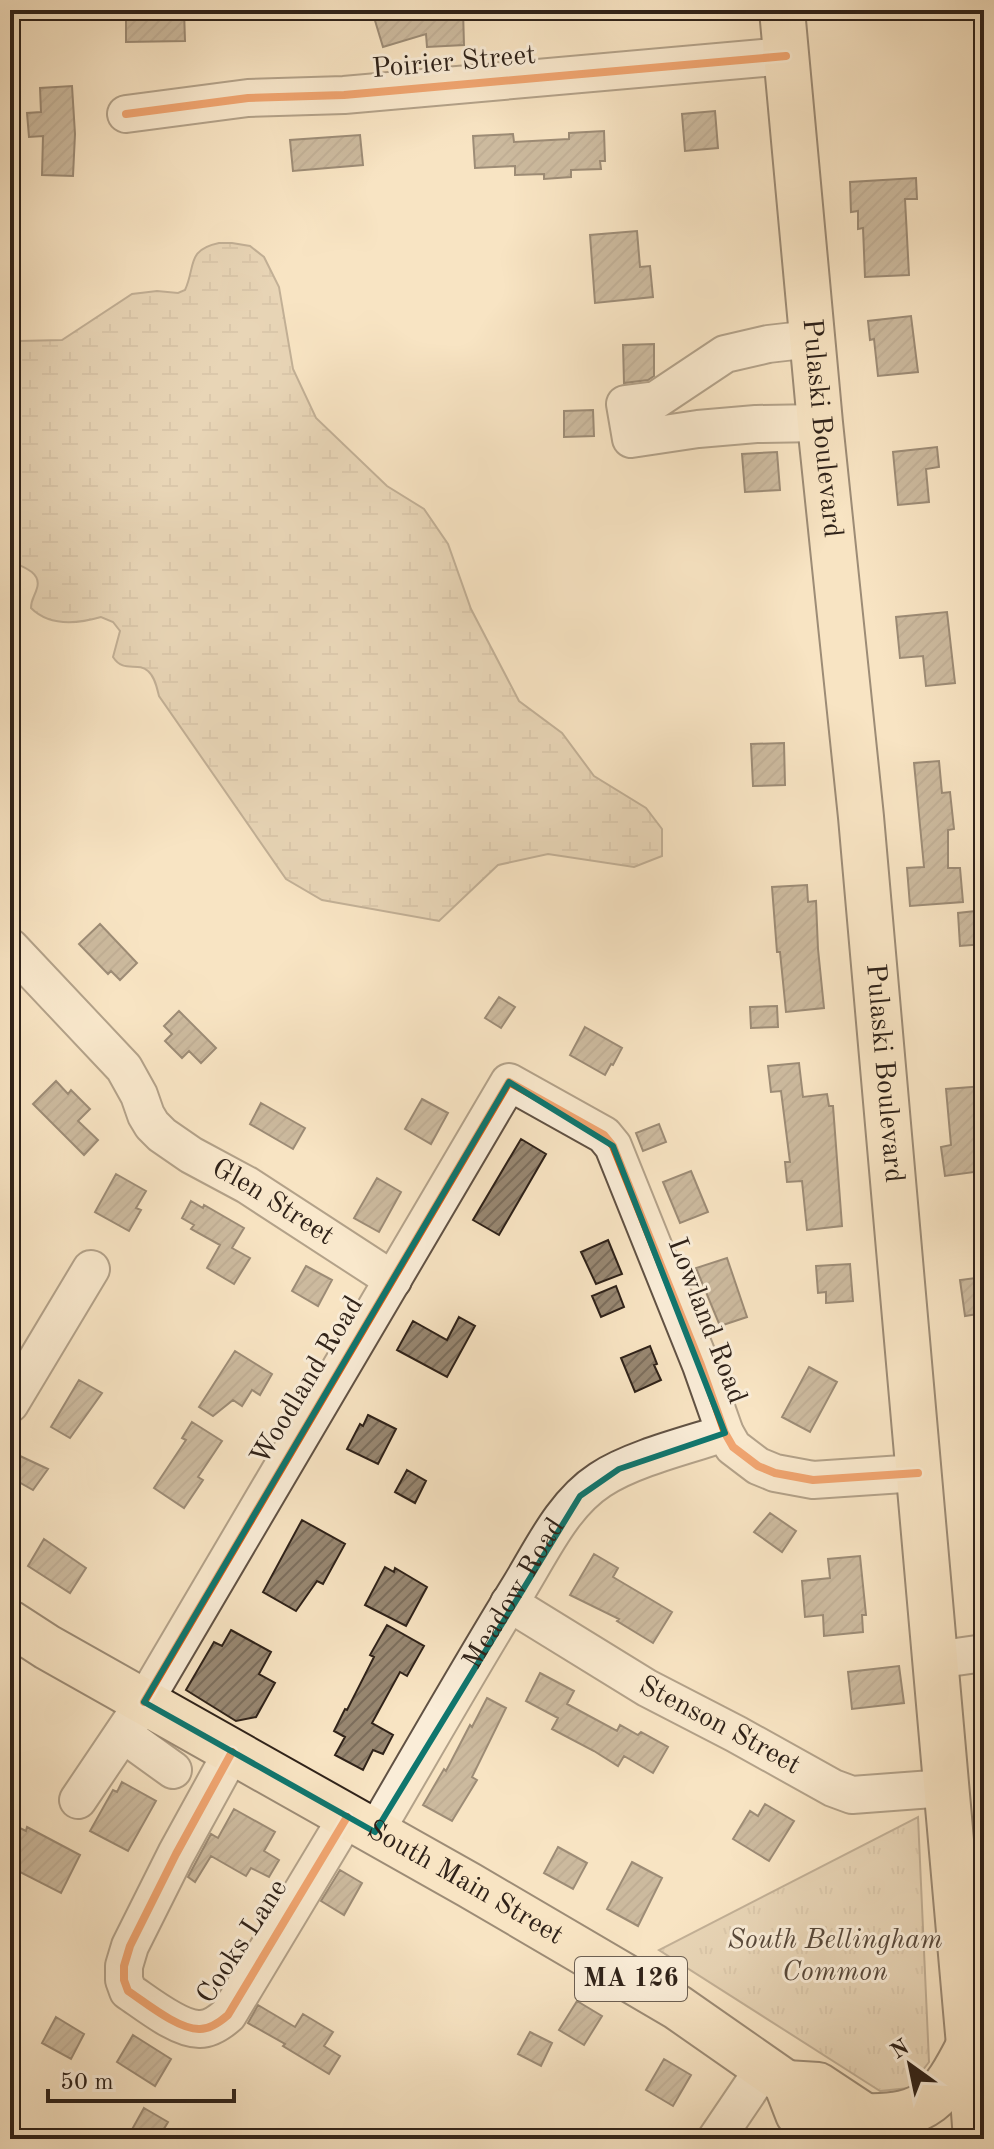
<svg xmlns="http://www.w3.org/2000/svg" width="994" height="2149" viewBox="0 0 994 2149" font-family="'Old Standard TT',serif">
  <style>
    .grass { fill: url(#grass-tufts); stroke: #827260; stroke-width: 2 }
    .wetland { fill: url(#wetland-marsh); stroke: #827260; stroke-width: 2 }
    .building { fill: url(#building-hatch); stroke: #2f2219; stroke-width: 2 }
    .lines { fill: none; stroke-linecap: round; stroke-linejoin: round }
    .minor-casing { stroke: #615244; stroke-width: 40 }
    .major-casing { stroke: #2f2219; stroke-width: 48 }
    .minor { stroke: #faedd8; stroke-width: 36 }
    .major { stroke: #f8e4c3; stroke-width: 44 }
    .cycleway-casing { stroke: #faedd8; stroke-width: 13 }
    .cycleway { stroke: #e8590c; stroke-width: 8 }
    .marked { fill: none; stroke: #0f766e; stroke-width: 6; stroke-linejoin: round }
    .labels { text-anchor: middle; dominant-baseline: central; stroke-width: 6; stroke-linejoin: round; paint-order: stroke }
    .shield { fill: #faedd8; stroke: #6c5f52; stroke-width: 2 }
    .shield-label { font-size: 26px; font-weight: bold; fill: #2f2219 }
    .street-label { font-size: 28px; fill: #2f2219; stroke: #faedd8 }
    .park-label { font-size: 28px; font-style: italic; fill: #594a3c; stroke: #faedd8 }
  </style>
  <defs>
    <pattern id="grass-tufts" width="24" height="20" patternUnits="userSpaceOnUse" patternTransform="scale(2)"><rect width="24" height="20" fill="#d6c3a6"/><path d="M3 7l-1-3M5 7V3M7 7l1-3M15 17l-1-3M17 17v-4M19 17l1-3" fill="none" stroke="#b8a78e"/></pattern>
    <pattern id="wetland-marsh" width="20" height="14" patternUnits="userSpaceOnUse" patternTransform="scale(2)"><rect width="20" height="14" fill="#d6c3a6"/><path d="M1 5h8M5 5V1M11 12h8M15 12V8" fill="none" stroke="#b8a78e"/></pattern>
    <pattern id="building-hatch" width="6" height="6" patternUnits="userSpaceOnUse" patternTransform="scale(2)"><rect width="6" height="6" fill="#988771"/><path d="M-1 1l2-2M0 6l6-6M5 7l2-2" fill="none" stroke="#7c6e5c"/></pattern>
  </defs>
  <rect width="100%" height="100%" fill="#f8e4c3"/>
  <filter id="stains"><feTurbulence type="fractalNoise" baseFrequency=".0025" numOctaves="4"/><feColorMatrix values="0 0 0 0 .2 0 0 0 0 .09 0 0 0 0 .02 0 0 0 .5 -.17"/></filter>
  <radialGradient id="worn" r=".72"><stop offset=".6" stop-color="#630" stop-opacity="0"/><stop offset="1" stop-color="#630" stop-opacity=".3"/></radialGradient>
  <path class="grass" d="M918 1817 929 2062 909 2088 880 2091 659 1950Z"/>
  <path class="wetland" d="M219 243H232L250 246 264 257 279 287 293 369 316 418 387 486 424 509 448 544 471 609 519 701 562 733 594 776 646 808 662 829V856L634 867 548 854 498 865 439 921 322 900 286 879 159 696C157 688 155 677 148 671 137 661 124 674 113 657L120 631 113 622 101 617C77 624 50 627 31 608 31 599 35 596 37 588 42 572 21 566 10 561V346L19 341 62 340 132 294 157 291 178 293 185 290C196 266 186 250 219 243Z"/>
  <path class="building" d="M184 10 185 41 126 42V11Z
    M385 10H463L464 45 427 47 426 34 383 47 373 14Z
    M72 86 75 134 73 176 42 175 43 136 29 137 27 113 41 112 40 88Z
    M715 111 718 148 685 151 682 114Z
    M604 131 605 161H600L601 169 571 170V177L544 179V174L515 175V166L475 168 473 136 513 134 514 142 569 139V133Z
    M360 135 363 165 293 171 290 140Z
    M916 178 917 199H905L909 275 865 277 863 228 858 229V211L851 212 850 182Z
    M637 231 640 267 650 266 653 297 595 303 590 235Z
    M911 316 918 372 878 376 874 339 870 340 868 321Z
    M654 344V376L648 380 624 383 623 345Z
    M593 410 594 436 564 437V411Z
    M937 447 939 467 926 469 929 502 898 505 893 452Z
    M777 452 780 490 745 492 742 454Z
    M947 612 955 683 926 686 923 656 900 658 896 617Z
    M784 743 785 785 753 786 751 744Z
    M939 761 942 793 950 792 954 829 948 830V868H960L963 902 910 906 907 868 924 867 914 763Z
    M807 885 808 902 816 901 818 949 824 1008 786 1012 780 952H777L772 887Z
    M984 910V944L960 946 958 913Z
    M100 924 137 963 120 980 111 971 108 974 79 944Z
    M499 997 515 1007 501 1028 485 1018Z
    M777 1006 778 1027 751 1028 750 1007Z
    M179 1011 216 1048 201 1063 189 1051 182 1058 165 1041 172 1034 164 1026Z
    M585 1027 622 1048 613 1065 611 1064 605 1075 570 1055Z
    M799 1063 803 1097 827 1094 829 1106H833L842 1226 807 1230 802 1181 787 1182 785 1162H790L781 1091 771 1092 768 1066Z
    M56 1081 68 1094 71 1090 90 1109 78 1121 98 1140 84 1155 33 1104Z
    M984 1086V1120L975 1121 982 1171 945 1176 941 1147 951 1145 946 1089Z
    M422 1099 448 1113 431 1144 405 1129Z
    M261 1103 305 1128 293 1149 250 1124Z
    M659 1124 666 1142 643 1151 636 1133Z
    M521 1139 546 1154 499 1235 473 1220Z
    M691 1171 708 1212 680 1223 663 1182Z
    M116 1174 146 1191 136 1208 141 1210 129 1231 95 1212Z
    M377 1178 401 1192 379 1232 354 1218Z
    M191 1201 203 1208 204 1205 244 1228 232 1248 250 1258 234 1284 207 1268 220 1245 191 1229 194 1225 182 1218Z
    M608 1240 622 1274 596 1284 581 1252Z
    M727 1258 747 1317 720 1326 696 1268Z
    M850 1264 853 1301 826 1303V1292L818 1293 816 1266Z
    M306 1266 332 1280 318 1306 292 1291Z
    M984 1277V1313L965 1316 960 1280Z
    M616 1286 624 1307 601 1317 592 1296Z
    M459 1317 475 1326 447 1377 397 1350 413 1321 447 1340Z
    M650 1346 657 1364 654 1365 661 1380 635 1392 621 1358Z
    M235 1351 272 1374 260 1395 252 1390 242 1406 233 1400 213 1416 199 1407Z
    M809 1367 837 1382 810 1432 782 1417Z
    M79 1380 102 1393 70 1438 51 1427Z
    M368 1415 396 1429 378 1464 347 1449 360 1424 363 1426Z
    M192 1422 222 1441 198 1477 203 1480 184 1508 154 1488 186 1440 182 1438Z
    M20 1456 48 1469 33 1490 10 1477Z
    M407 1470 426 1481 415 1503 395 1492Z
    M770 1513 796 1531 782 1552 754 1532Z
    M302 1520 345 1544 323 1584 317 1581 296 1611 263 1592Z
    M44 1539 86 1568 70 1593 28 1566Z
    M594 1554 618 1568 613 1577 672 1612 653 1643 617 1621 619 1619 570 1595Z
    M860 1556 866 1615H862L863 1632 824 1636 823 1615 805 1617 802 1581 830 1578 828 1559Z
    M385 1567 394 1572 395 1568 427 1587 406 1626 365 1605Z
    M387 1625 424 1646 407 1676 400 1672 372 1723 393 1735 383 1754 373 1750 363 1770 335 1755 345 1737 334 1731 345 1709 347 1710 374 1657 370 1655Z
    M231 1630 271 1652 259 1674 275 1683 256 1717 236 1721 186 1690 214 1642 222 1646Z
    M899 1666 904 1703 852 1709 848 1672Z
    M540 1673 574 1691 567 1704 617 1731 620 1725 638 1735 641 1732 668 1747 653 1773 624 1756 618 1766 594 1751 552 1729 558 1718 526 1701Z
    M487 1698 506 1708 472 1777 477 1780 452 1821 423 1805 444 1769 446 1771 470 1725 472 1727Z
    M122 1782 156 1801 128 1851 90 1831 113 1790 117 1792Z
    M765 1804 794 1821 769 1861 733 1839 750 1811 758 1816Z
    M234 1809 275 1832 264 1851 279 1860 269 1877 251 1868 246 1876 211 1856 195 1882 188 1877 211 1834 218 1838Z
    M27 1827 80 1855 61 1893 10 1867V1848L20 1828 26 1831Z
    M558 1847 587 1863 573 1889 544 1873Z
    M632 1862 662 1878 638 1926 607 1909Z
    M340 1870 362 1883 344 1915 321 1901Z
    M577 2001 602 2016 584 2045 559 2030Z
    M258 2005 295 2027 303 2014 333 2032 324 2046 340 2056 329 2074 283 2046 285 2044 248 2023Z
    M56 2017 84 2034 71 2059 42 2043Z
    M530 2032 552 2043 541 2066 518 2054Z
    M133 2035 171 2059 155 2086 117 2062Z
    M664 2059 691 2075 673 2106 646 2090Z
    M144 2108 168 2122 158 2139H141L130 2133Z"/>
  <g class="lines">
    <defs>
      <g id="minor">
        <path d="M126 114 248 98 344 95 786 56"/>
        <path d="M812 339 768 344 725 354 656 400 625 404 631 439 698 429 756 424 820 423"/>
        <path id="s1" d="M10 947 124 1068 139 1095 146 1115 152 1125 162 1135 191 1155 247 1185 393 1280"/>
        <path d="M10 1404 91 1269"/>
        <path id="s2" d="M509 1603 647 1688 736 1734 833 1788 852 1795 946 1788"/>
        <path d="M935 1660 984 1653"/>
        <path d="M123 1734 173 1770"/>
        <path d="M232 1752 176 1854 130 1946 124 1966V1980L128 1991C146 2003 179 2030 200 2029 210 2029 220 2022 228 2015L347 1817"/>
        <path d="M78 1800 144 1702 509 1082 604 1135 613 1146 701 1365 725 1433 733 1447 758 1466 775 1473 813 1480 918 1473"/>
        <path id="s3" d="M375 1832C423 1750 470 1667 520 1586 542 1550 563 1504 600 1480 631 1459 688 1445 725 1433"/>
        <path d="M716 2139 764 2068"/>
      </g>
      <g id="major">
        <path id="s4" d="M782 10 820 423 861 817 969 2045 976 2139"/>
        <path id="s5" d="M10 1623 47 1647 469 1885 677 2007 786 2083 798 2114 831 2139"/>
        <path d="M786 2083 818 2085 889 2132"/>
        <path d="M864 2116C927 2118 942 2098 969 2045"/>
      </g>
    </defs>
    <use href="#minor" class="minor-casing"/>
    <use href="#major" class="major-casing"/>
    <use href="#minor" class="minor"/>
    <use href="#major" class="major"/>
    <defs>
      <path id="cycleway" d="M126 114 248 98 344 95 786 56
        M144 1702 509 1082 604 1135 613 1146 701 1365 725 1433 733 1447 758 1466 775 1473 813 1480 918 1473
        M232 1752 176 1854 130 1946 124 1966V1980L128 1991C146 2003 179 2030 200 2029 210 2029 220 2022 228 2015L347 1817"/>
    </defs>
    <use href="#cycleway" class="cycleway-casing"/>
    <use href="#cycleway" class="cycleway"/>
  </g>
  <path d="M0 0H994V2149H0ZM509 1082 613 1146 725 1433 619 1469 580 1496 375 1832 144 1702Z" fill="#f8e4c3" fill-opacity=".55" fill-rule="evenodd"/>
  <path class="marked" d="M509 1082 613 1146 725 1433 619 1469 580 1496 375 1832 144 1702Z"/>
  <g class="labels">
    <rect class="shield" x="575" y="1957" width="112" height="44" rx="6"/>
    <g class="shield-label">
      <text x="631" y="1979">MA 126</text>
    </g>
    <g class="street-label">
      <text transform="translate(454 63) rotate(-5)">Poirier Street</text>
      <text stroke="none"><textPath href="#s4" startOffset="420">Pulaski Boulevard</textPath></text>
      <text stroke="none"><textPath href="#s4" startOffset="1068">Pulaski Boulevard</textPath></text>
      <text stroke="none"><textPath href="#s1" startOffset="374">Glen Street</textPath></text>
      <text transform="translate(706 1321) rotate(69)">Lowland Road</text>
      <text transform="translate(308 1381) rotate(-59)">Woodland Road</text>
      <text stroke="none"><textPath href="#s3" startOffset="276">Meadow Road</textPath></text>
      <text stroke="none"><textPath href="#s2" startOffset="244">Stenson Street</textPath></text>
      <text stroke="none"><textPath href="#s5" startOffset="524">South Main Street</textPath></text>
      <text transform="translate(243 1942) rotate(-57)">Cooks Lane</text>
    </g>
    <g class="park-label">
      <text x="835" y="1941">South Bellingham<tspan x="835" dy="32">Common</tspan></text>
    </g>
  </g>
  <rect width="994" height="2149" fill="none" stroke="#f8e4c3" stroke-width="40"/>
  <rect x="12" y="12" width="970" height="2125" fill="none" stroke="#2f2219" stroke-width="4"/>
  <rect x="20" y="20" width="954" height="2109" fill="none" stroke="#2f2219" stroke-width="2"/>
  <g transform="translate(910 2065) rotate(327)" stroke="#faedd8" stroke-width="6" paint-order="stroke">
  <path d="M0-6L14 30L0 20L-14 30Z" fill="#2f2219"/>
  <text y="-12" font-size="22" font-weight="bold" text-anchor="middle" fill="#2f2219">N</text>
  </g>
  <path d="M48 2089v12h186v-12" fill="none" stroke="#2f2219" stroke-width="4"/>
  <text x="60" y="2089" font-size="24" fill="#2f2219" stroke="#faedd8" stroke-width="6" paint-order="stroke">50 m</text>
  <rect width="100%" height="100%" filter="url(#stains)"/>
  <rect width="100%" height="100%" fill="url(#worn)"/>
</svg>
